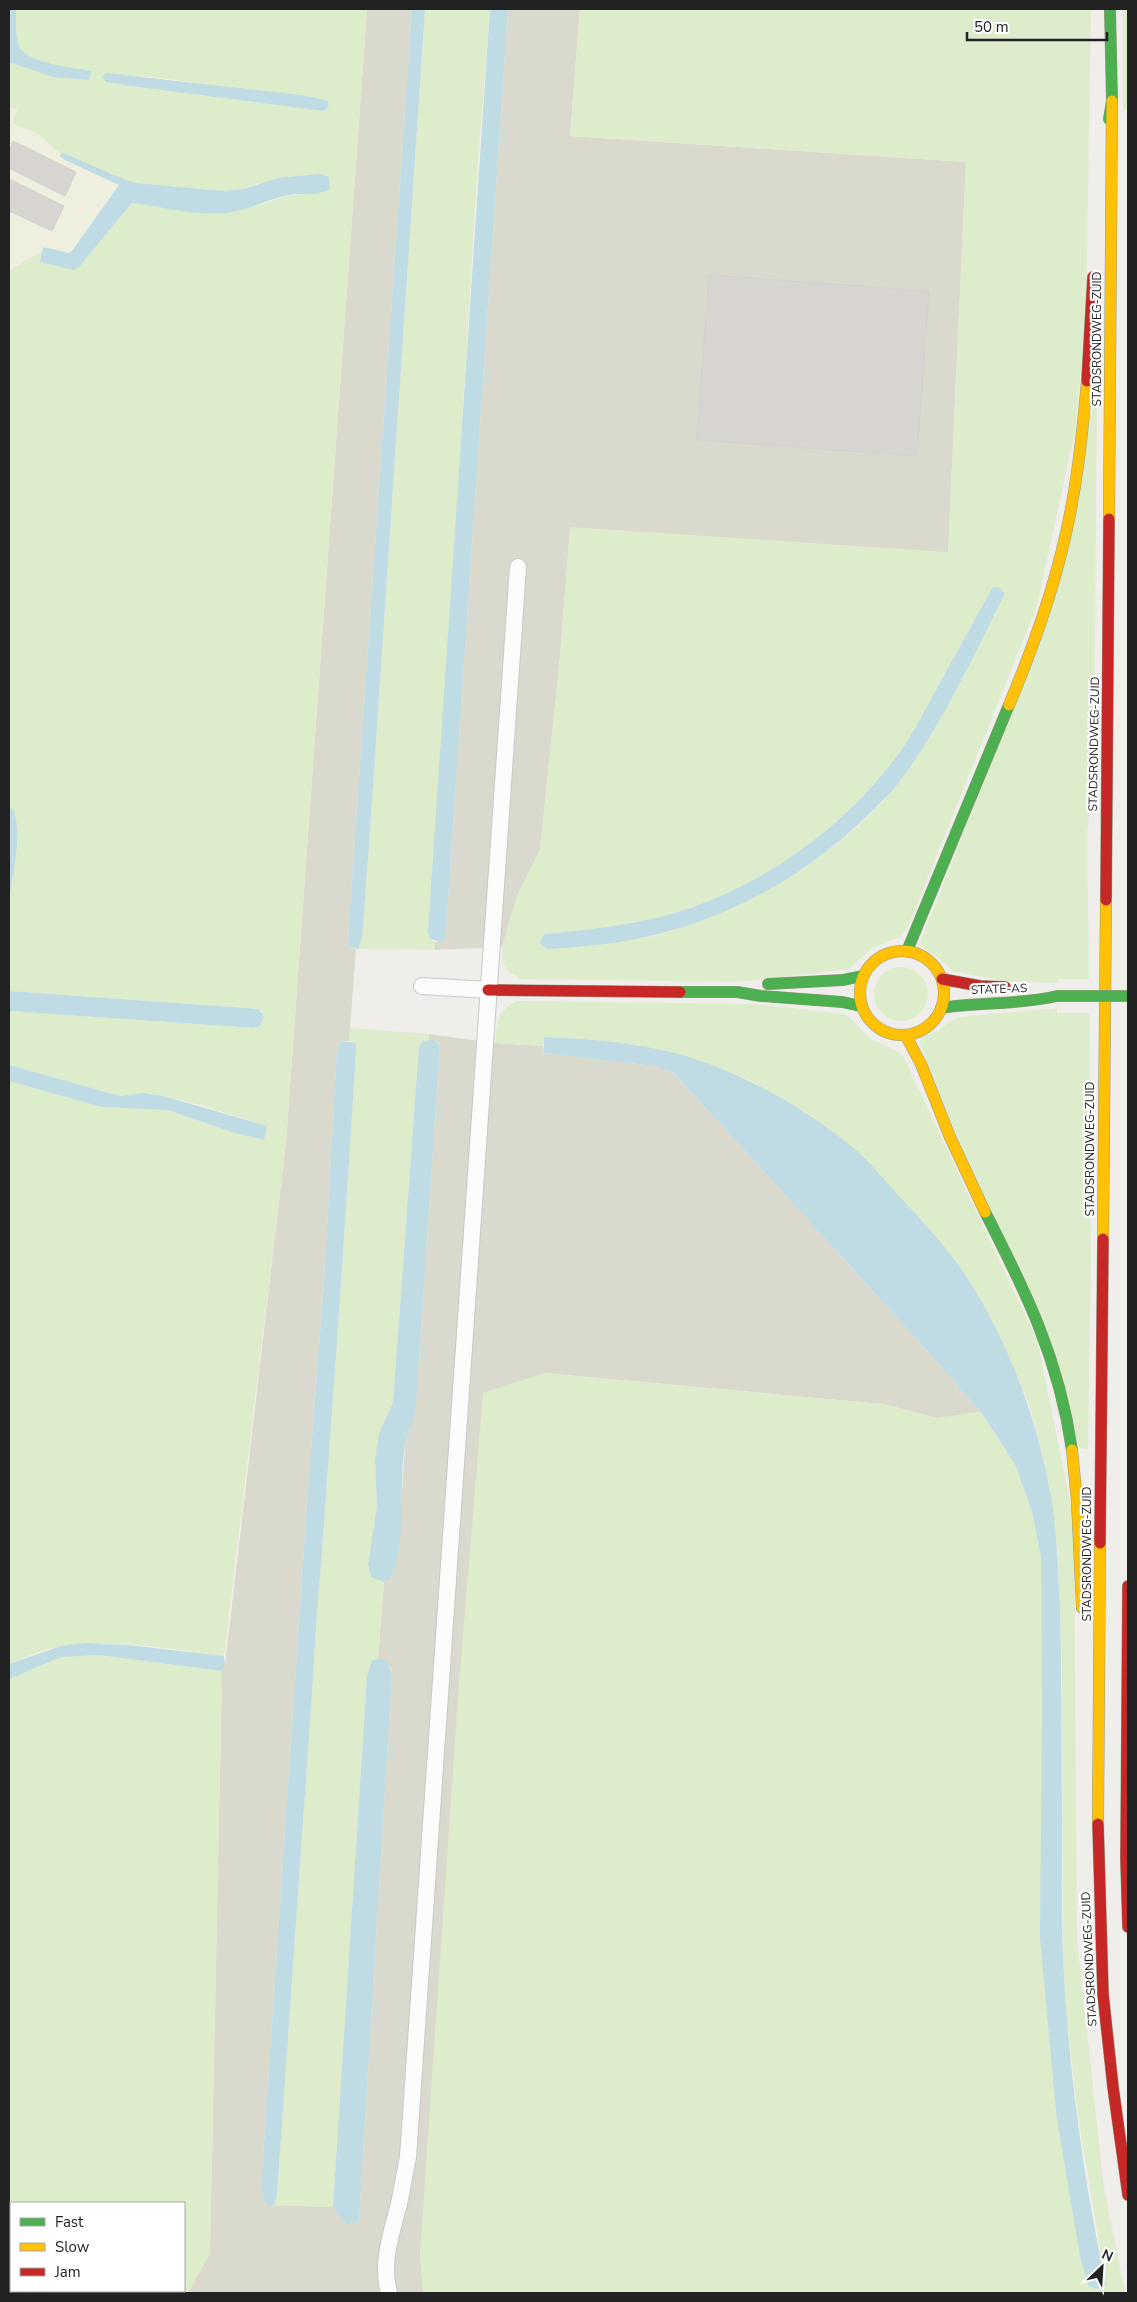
<svg xmlns="http://www.w3.org/2000/svg" width="1137" height="2302" viewBox="0 0 1137 2302" font-family="'Nunito Sans',sans-serif">
  <style>
    .construction { fill: #d9d9cd }
    .farmland { fill: #efefdf }
    .grass { fill: #ddeccb; fill-rule: evenodd }
    .water { fill: #bfdbe3 }
    .building { fill: #d7d4d2; stroke: #d3d0cc }
    .lines { fill: none; stroke-linecap: round; stroke-linejoin: round }
    .street-casing { stroke: #c9c8c7; stroke-width: 18 }
    .fast-casing { stroke: #999a82; stroke-width: 12 }
    .slow-casing { stroke: #999a82; stroke-width: 12 }
    .jam-casing { stroke: #999a82; stroke-width: 12 }
    .street { stroke: #fdfcfc; stroke-width: 16 }
    .fast { stroke: #4caf50; stroke-width: 11 }
    .slow { stroke: #ffc107; stroke-width: 11 }
    .jam { stroke: #c62828; stroke-width: 11 }
    .fast-bridge-casing { stroke: #a79c86; stroke-width: 12; stroke-linecap: butt }
    .fast-bridge { stroke: #4caf50; stroke-width: 11 }
    .labels { text-anchor: middle; dominant-baseline: central; stroke-width: 4.5; stroke-linejoin: round; paint-order: stroke }
    .street-label { font-size: 12px; fill: #222; stroke: #fff }
  </style>
  <rect width="100%" height="100%" fill="#f0eeeb"/>
  <path class="construction" d="M367 9H412L348 939 349 946 356 949 349 1041H341L337 1049 324 1282 308 1489 261 2188 264 2201 267 2205 333 2207 346 2225 359 2221 392 1673 391 1668 378 1659 384 1582 390 1580 393 1574 399 1539 405 1447 416 1405 440 1045 439 1043 429 1040V1034L495 1043 543 1046 544 1053 655 1066 674 1073 905 1326 981 1412 937 1418 883 1404 544 1373 420 2252 423 2293H188L210 2253 222 1671 225 1665 286 1142Z
    M508 9H580L570 136 966 162 948 553 570 528 560 657 540 850 517 896 502 947 435 950V942H440L445 938 446 930Z"/>
  <path class="farmland" d="M9 106 18 109 13 123 38 134 61 154 60 156 119 185 72 251 69 253 43 247 41 252 11 269 9 268Z"/>
  <path class="grass" d="M16 9H367L286 1142 224 1656C172 1650 116 1638 63 1646 45 1648 26 1657 9 1664V1081L101 1107 168 1110 235 1133 264 1140 267 1126 204 1106 163 1096 145 1093 120 1096 9 1065V1011L254 1028 260 1026 262 1012 259 1009 9 991C9 961 6 929 9 899 12 869 24 834 9 806V283L11 269 41 252 40 262 73 270 79 267 132 203 201 213 249 208 287 196 325 192 330 189 328 182 258 183 244 189 224 191 137 183 128 181 61 154 38 134 12 123 18 110 9 106V62L53 77 90 71C75 68 27 63 20 48 15 36 16 21 16 9ZM145 76 211 85 324 111 106 82Z
    M425 9H490L478 162 430 939 435 942V950L358 949 362 937 369 846Z
    M580 9H1091L1086 317 1075 431 1037 606 908 927 898 938 872 948 849 969 738 982 520 979 507 970 503 962 502 947 517 896 540 850 560 657 570 527 948 552 966 162 570 136ZM993 587H998L1005 593C973 655 942 726 900 781 859 835 790 882 728 909 707 919 658 938 635 939 605 940 574 936 544 934 585 930 625 926 664 916 757 891 844 829 900 752 914 732 924 711 936 690 955 655 974 621 993 587Z
    M1123 9H1128V110H1123Z
    M1097 391 1094 757 1087 836 1089 979H1057V983L1005 981 952 971 940 959 919 945 1039 644Z
    M874 994a27 27 0 1 1 54 0a27 27 0 1 1-54 0Z
    M517 1001 756 1004 844 1014C854 1019 859 1029 868 1036 878 1044 892 1047 903 1056L1037 1340 1074 1520 1077 1939 1104 2188 1125 2293H423L420 2252 459 1683 483 1393 544 1373 883 1404 937 1418 981 1412 1016 1466 1033 1515 1041 1558 1042 1714 1080 2256 1088 2285 1096 2289 1106 2285 1077 2109 1067 2019 1063 1953 1062 1666 1058 1551 1044 1460 1030 1406 1020 1382 997 1332 813 1117 749 1080 701 1061 638 1045 587 1039 545 1037 543 1046 495 1043C497 1023 497 1010 517 1001Z
    M1057 1008V1013H1090L1089 1174 1091 1248 1088 1449 1080 1448 919 1041 935 1031 938 1032 946 1024 958 1017Z
    M350 1028 429 1034V1040L423 1041 419 1046 393 1403 379 1433 375 1460 377 1507 368 1564 379 1581 384 1582 378 1659 372 1660 367 1676 333 2207 274 2205 277 2195 313 1679C316 1617 322 1557 326 1495 337 1347 347 1198 356 1050L355 1043 349 1041Z
    M99 1655 222 1671 210 2253 188 2293H128L118 2291H184V2203H11V2239L9 2238V1679L61 1657Z"/>
  <path class="water" d="M9 9H16C16 21 15 36 20 48 28 63 75 68 91 71L89 80 53 77 9 62Z
    M412 9H425L369 846 362 938 358 949 349 946 348 939Z
    M490 9H508L446 930 445 938 440 942 430 939 428 932Z
    M106 73 301 95 327 100 329 106 324 111 124 85 106 82 102 77Z
    M63 153 128 181 137 183 224 191 244 189 277 178 321 174 329 177 330 189C319 196 302 193 289 195 268 199 249 210 227 213 195 216 163 207 132 203L79 267 73 270 40 262 43 247 69 253 72 251 119 185 65 160 60 156 61 154Z
    M993 587H998L1005 593C973 656 943 724 900 781 894 790 885 798 877 806 814 872 726 922 636 939 606 945 576 947 546 949L540 943 544 934C585 930 625 926 664 916 757 891 844 829 900 752 914 732 924 711 936 690 955 655 974 621 993 587Z
    M9 806 14 811C22 838 13 872 9 900Z
    M9 991 259 1009 264 1017 260 1026 254 1028 9 1011Z
    M544 1037C598 1039 653 1044 704 1062 759 1082 812 1113 857 1151 872 1164 885 1181 899 1196 923 1222 948 1248 968 1279 1008 1342 1035 1413 1049 1486 1057 1527 1058 1568 1060 1609 1062 1678 1061 1748 1062 1817 1062 1864 1061 1910 1063 1956 1068 2066 1083 2178 1106 2285L1096 2289 1088 2285 1080 2256 1057 2120 1040 1938 1042 1714 1041 1558 1033 1515 1016 1466 981 1412 905 1326 674 1073 655 1066 544 1053Z
    M433 1040 440 1045 416 1405C414 1420 408 1433 405 1446 398 1484 407 1547 390 1580L384 1582 371 1577 368 1564 377 1507 375 1460 379 1433 393 1403 419 1046 423 1041Z
    M341 1041 356 1043V1050C347 1198 337 1347 326 1495 322 1557 316 1617 313 1679L277 2195 274 2205H267L264 2201 261 2188 308 1489 324 1282 337 1049Z
    M9 1065 120 1096 145 1093 163 1096 267 1126 264 1140 235 1133 168 1110 101 1107 9 1081Z
    M85 1643 127 1645 224 1656 225 1665 222 1671 99 1655 61 1657 9 1679V1664L61 1646Z
    M380 1659 387 1661 392 1673 359 2221 346 2225 333 2207 367 1676 372 1660Z
    M9 2238 11 2239V2291H118L128 2293H9Z"/>
  <path class="building" d="M13 141 76 172 65 196 9 168V151Z
    M9 179 64 206 52 231 9 211Z
    M709 275 929 291 917 456 697 440Z"/>
  <g class="lines">
    <defs>
      <path id="street" d="M422 986 488 990
        M389 2293C380 2260 393 2231 400 2199 403 2185 405 2171 408 2157L518 567"/>
      <path id="fast" d="M1109 119 1112 101 1110 9
        M907 951 1009 705
        M768 984 843 980 862 976
        M680 992H737L761 996 842 1002 861 1006
        M941 1008C980 1002 1019 1005 1057 996
        M985 1212C1026 1292 1059 1359 1072 1450"/>
      <path id="slow" d="M1109 519 1112 101
        M1009 705C1030 655 1049 603 1062 550 1076 495 1082 438 1087 381
        M860 993a42 42 0 1 1 84 0a42 42 0 1 1-84 0Z
        M906 1036 921 1064 950 1137 985 1212
        M1103 1239 1106 900
        M1072 1450 1077 1501 1082 1608
        M1098 1824 1100 1543"/>
      <path id="jam" d="M1087 381 1093 277
        M1106 900 1109 519
        M942 979 980 986 1005 987
        M488 990 680 992
        M1100 1543 1103 1239
        M1128 1586 1126 1859 1128 1927
        M1098 1824 1103 1994 1113 2087 1128 2195"/>
    </defs>
    <use href="#street" class="street-casing"/>
    <use href="#fast" class="fast-casing"/>
    <use href="#slow" class="slow-casing"/>
    <use href="#jam" class="jam-casing"/>
    <use href="#street" class="street"/>
    <use href="#fast" class="fast"/>
    <use href="#slow" class="slow"/>
    <use href="#jam" class="jam"/>
    <defs>
      <path id="fast-bridge" d="M1057 996H1128"/>
    </defs>
    <use href="#fast-bridge" class="fast-bridge-casing"/>
    <use href="#fast-bridge" class="fast-bridge"/>
  </g>
  <g class="labels">
    <g class="street-label">
      <text transform="translate(1097 339) rotate(-90)">STADSRONDWEG-ZUID</text>
      <text transform="translate(1094 744) rotate(-89)">STADSRONDWEG-ZUID</text>
      <text transform="translate(999 989) rotate(-2)">STATE-AS</text>
      <text transform="translate(1090 1149) rotate(-90)">STADSRONDWEG-ZUID</text>
      <text transform="translate(1087 1554) rotate(-90)">STADSRONDWEG-ZUID</text>
      <text transform="translate(1089 1959) rotate(-93)">STADSRONDWEG-ZUID</text>
    </g>
  </g>
  <rect width="1137" height="2302" fill="none" stroke="#222222" stroke-width="20"/>
  <rect x="10" y="2202" width="175" height="90" fill="#ffffff" stroke="#a7a7a7"/>
  <rect x="20" y="2218" width="25" height="8" fill="#4caf50" stroke="#a7a7a7"/>
  <text x="55" y="2227" font-size="15" fill="#222222">Fast</text>
  <rect x="20" y="2243" width="25" height="8" fill="#ffc107" stroke="#a7a7a7"/>
  <text x="55" y="2252" font-size="15" fill="#222222">Slow</text>
  <rect x="20" y="2268" width="25" height="8" fill="#c62828" stroke="#a7a7a7"/>
  <text x="55" y="2277" font-size="15" fill="#222222">Jam</text>
  <g transform="translate(1102 2267) rotate(25)" stroke="#ffffff" stroke-width="4" paint-order="stroke">
  <path d="M0-4L9 19L0 12L-9 19Z" fill="#222222"/>
  <text y="-8" font-size="14" font-weight="bold" text-anchor="middle" fill="#222222">N</text>
  </g>
  <path d="M967 32v8h140v-8" fill="none" stroke="#222222" stroke-width="2.5"/>
  <text x="974" y="32" font-size="15" fill="#222222" stroke="#ffffff" stroke-width="4" paint-order="stroke">50 m</text>
</svg>
